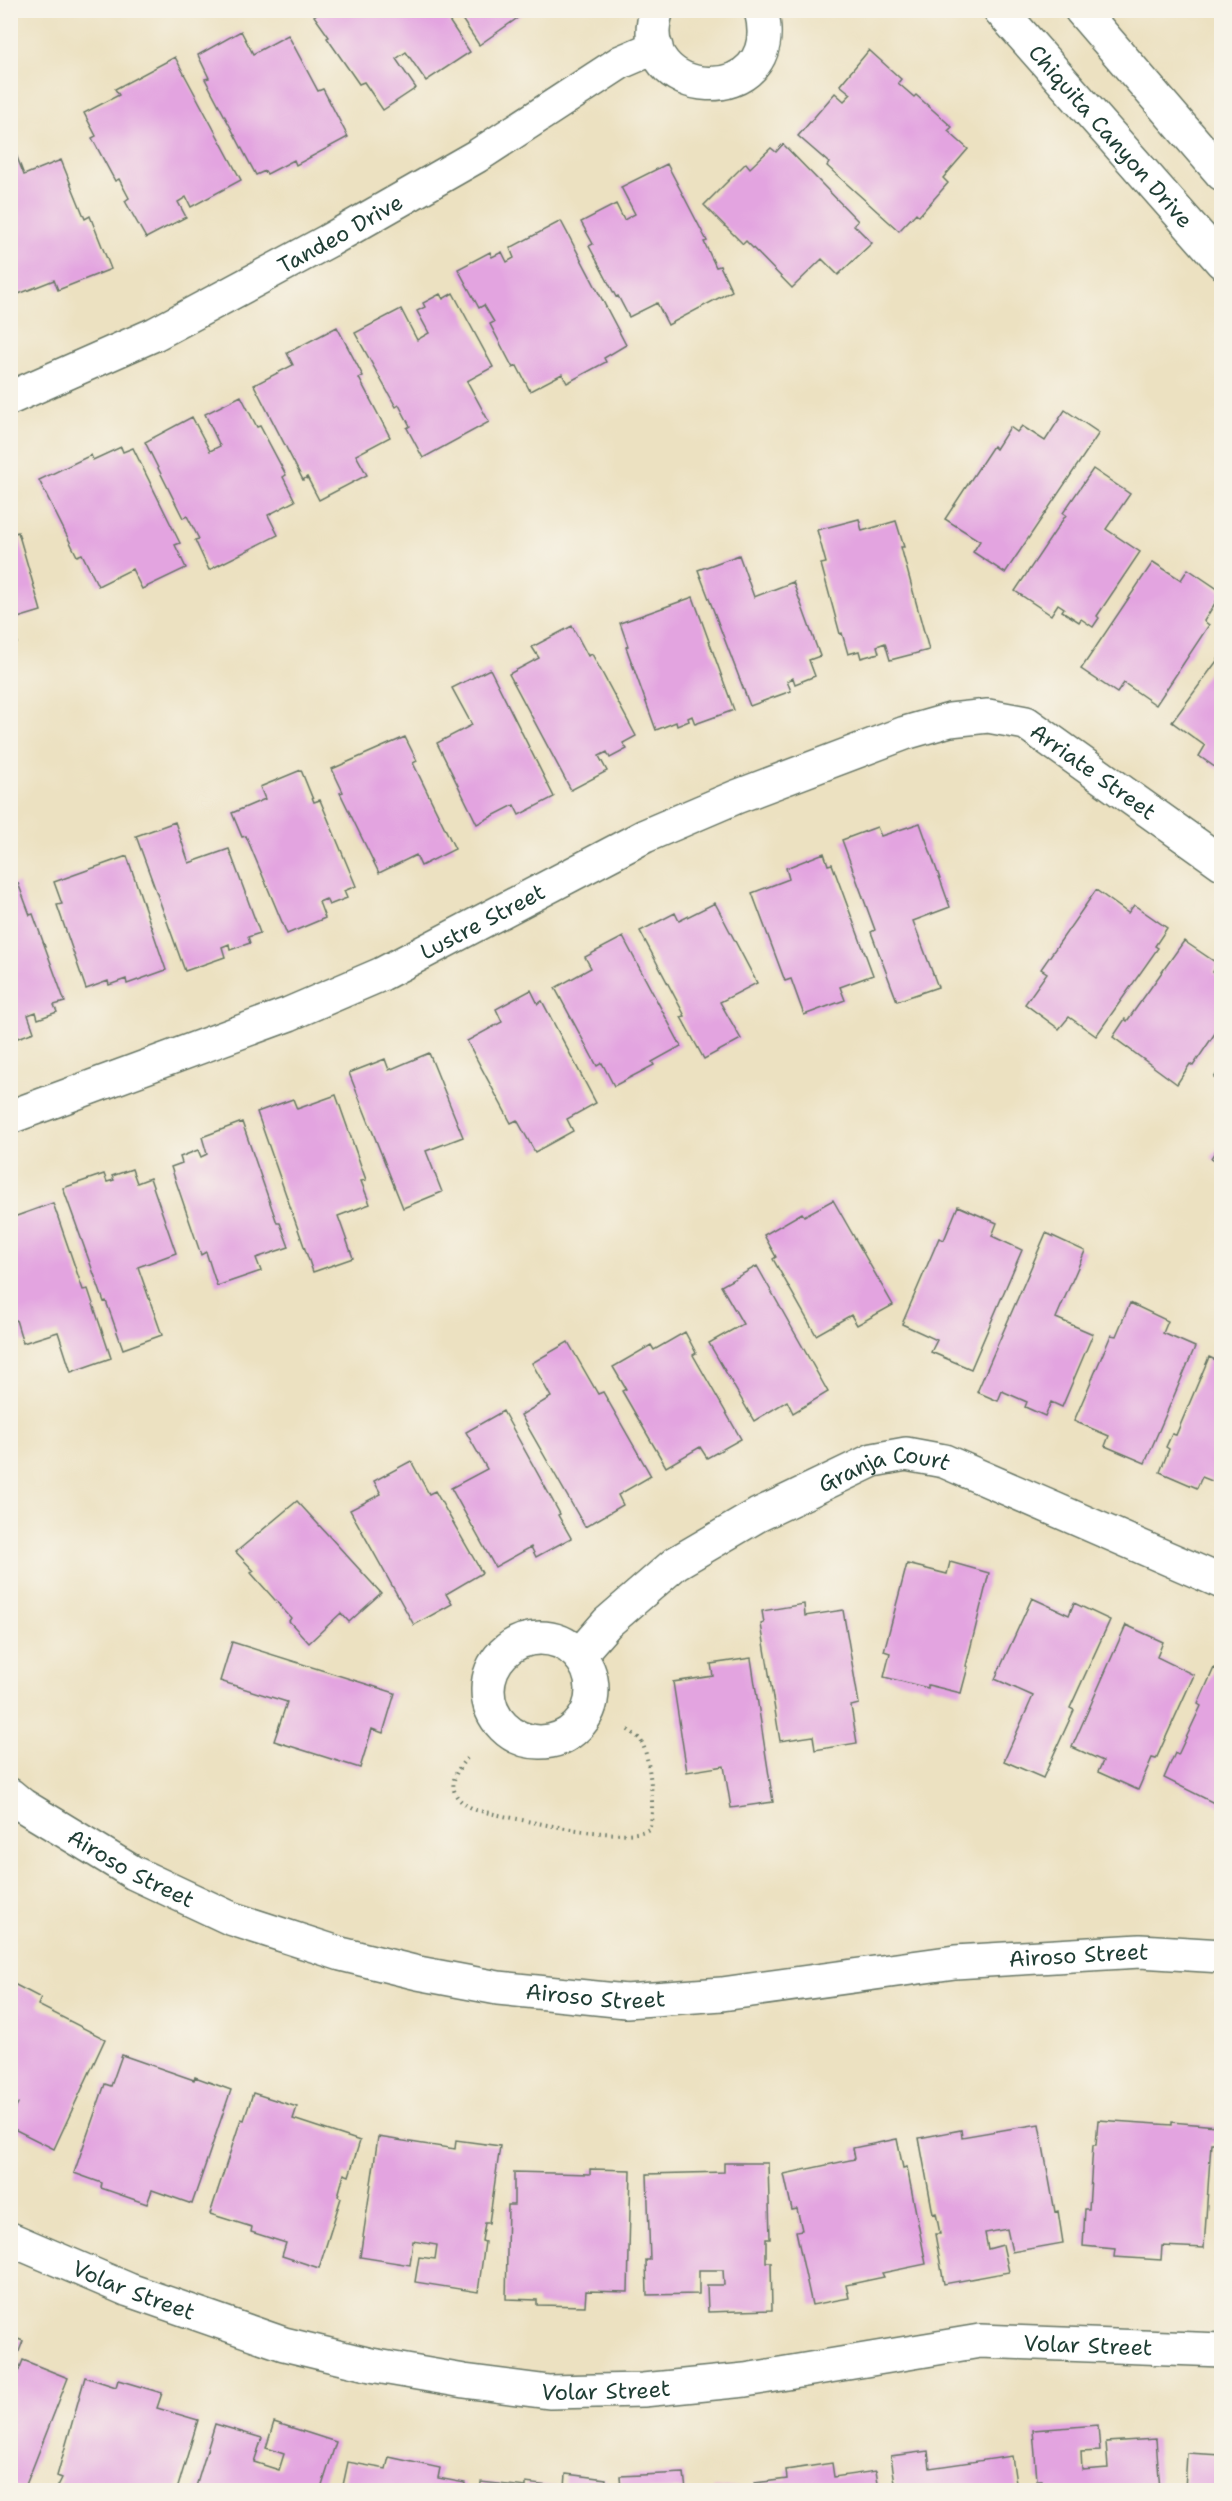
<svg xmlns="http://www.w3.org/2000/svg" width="1232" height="2501" viewBox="0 0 1232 2501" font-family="'Shantell Sans',sans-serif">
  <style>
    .building { fill: #e3a4e0 }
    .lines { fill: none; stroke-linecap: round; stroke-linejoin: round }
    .street-casing { stroke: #677665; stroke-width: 36 }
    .secondary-casing { stroke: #677665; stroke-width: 36 }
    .path { stroke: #677665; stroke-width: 4; stroke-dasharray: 1.5 4.5; stroke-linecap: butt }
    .street { stroke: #fff; stroke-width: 33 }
    .secondary { stroke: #fff; stroke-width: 33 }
    .labels { text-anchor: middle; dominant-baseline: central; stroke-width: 6; stroke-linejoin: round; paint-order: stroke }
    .street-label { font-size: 22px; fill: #1f3d34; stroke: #f7f3e8 }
  </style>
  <rect width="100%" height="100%" fill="#f7f3e8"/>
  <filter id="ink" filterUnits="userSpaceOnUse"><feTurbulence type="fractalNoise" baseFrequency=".0167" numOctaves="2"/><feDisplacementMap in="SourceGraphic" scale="12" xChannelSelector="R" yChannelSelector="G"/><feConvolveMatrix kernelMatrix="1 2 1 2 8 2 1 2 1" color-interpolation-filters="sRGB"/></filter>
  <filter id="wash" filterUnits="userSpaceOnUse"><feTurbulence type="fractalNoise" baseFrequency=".008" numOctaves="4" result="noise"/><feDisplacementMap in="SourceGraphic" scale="24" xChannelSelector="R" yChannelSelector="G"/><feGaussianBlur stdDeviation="1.35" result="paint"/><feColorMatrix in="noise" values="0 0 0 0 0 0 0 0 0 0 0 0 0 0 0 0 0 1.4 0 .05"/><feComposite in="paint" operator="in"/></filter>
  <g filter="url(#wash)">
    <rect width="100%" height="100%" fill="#ece1c1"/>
    <g id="blocks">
      <path class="building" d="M318 10H442L470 52 426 81 406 52 396 59 416 88 383 110 364 82 359 84 327 38 329 37 314 16 319 12Z
        M456 10H525L526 12 479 45Z
        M241 31 253 54 288 35 318 91 323 89 348 137 296 165 294 160 267 174 265 171 256 175 205 79 209 78 198 55Z
        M869 50 901 79 898 83 914 97 916 95 952 127 948 131 968 149 943 178 948 183 919 216 916 213 899 231 827 166 829 163 798 136 835 93 844 101 851 94 840 85Z
        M175 57 241 180 191 207 186 197 178 202 186 217 146 238 125 201 129 198 119 179 115 181 92 138 96 136 84 113 119 95 115 89Z
        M783 144 858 221 854 225 872 243 838 275 822 259 792 288 746 241 743 244 704 205 746 163 750 168 771 148 776 152Z
        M15 152 24 175 61 160 85 219 90 216 111 269 58 290 54 280 16 295 10 282V154Z
        M667 164 707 241 704 242 716 267 720 266 732 291 668 325 657 303 629 317 618 296 616 297 589 246 593 244 581 222 616 204 624 220 635 214 621 187Z
        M561 221 626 345 604 358 606 362 567 383 562 374 530 391 517 366 513 368 490 324 494 322 484 305 479 308 458 269 490 252 492 257 502 252 507 262 514 258 510 248Z
        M453 293 493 367 467 381 489 422 423 458 407 428 410 426 399 405 396 407 355 333 401 309 417 340 429 333 417 311 425 307 423 303 440 294 443 299Z
        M337 327 363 376 359 378 390 437 356 455 367 475 319 500 307 477 303 480 254 385 293 365 287 353Z
        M241 396 257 427 260 426 286 475 283 477 295 501 268 515 278 535 209 570 195 540 199 539 187 516 183 518 145 442 192 417 210 451 220 446 205 414Z
        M1065 410 1099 433 1005 573 973 552 980 541 945 519 993 446 996 449 1010 427 1017 432 1022 426 1045 441Z
        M121 447 123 452 133 448 180 543 175 545 186 568 142 589 132 569 98 586 82 554 77 556 39 480 91 455 93 460Z
        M1093 469 1130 494 1106 529 1140 552 1097 616 1099 618 1093 627 1081 619 1079 622 1062 611 1064 608 1058 604 1051 615 1015 591 1066 515 1063 513Z
        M10 519 15 533 18 532 41 611 11 620 17 643 10 645Z
        M859 519 862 531 896 521 904 547H901L929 650 890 660 885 643 877 646 879 653 861 658 859 651 848 654 842 633 840 634 821 564 826 563 817 530Z
        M739 555 754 597 793 582 820 656 809 660 815 676 795 684 793 678 787 681 791 691 750 706 698 570Z
        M1153 562 1181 580 1188 569 1222 592 1204 621 1209 625 1156 705 1124 683 1117 693 1081 669Z
        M693 597 734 710 695 724 692 716 688 718 689 721 677 726 676 722 656 730 626 647 628 646 620 623Z
        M572 626 588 656 592 654 636 736 623 743 627 749 610 758 607 752 599 756 607 771 571 790 509 674 539 658 532 647Z
        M1222 654V772L1199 756 1205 746 1172 722Z
        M490 669 554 797 519 815 514 805 477 824 437 743 472 725 452 688Z
        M405 737 417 761 413 763 455 849 421 866 416 855 379 873 340 793 343 792 332 769Z
        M301 770 314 802 320 800 356 886 344 891 347 898 329 905 326 899 319 902 325 918 287 934 246 836 242 837 232 813 265 799 260 787Z
        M175 822 189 863 229 849 260 933 248 937 250 943 230 950 229 944 222 947 225 957 185 971 136 836Z
        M920 823 950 907 913 921 938 987 897 1001 871 932 875 930 842 840 877 827 881 836Z
        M824 853 828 865 832 864 873 975 840 987 845 1000 804 1015 791 979 785 981 752 893 789 879 786 868Z
        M127 856 166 970 127 984 126 979 109 985 108 981 86 989 57 905 62 904 54 882Z
        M18 883 30 915 33 914 65 1002 54 1005 57 1012 38 1019 36 1012 28 1015 34 1032 10 1041V885Z
        M1096 890 1128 913 1134 905 1167 928 1155 946 1158 948 1096 1036 1069 1017 1059 1029 1025 1004 1047 973 1041 969Z
        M715 903 757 983 720 1002 741 1039 704 1059 681 1017 685 1016 640 931 675 913 679 921Z
        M623 937 681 1046 652 1062 654 1065 614 1086 602 1063 597 1066 555 988 591 968 585 957Z
        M1184 941 1218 964 1213 972 1222 979V1023L1193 1066 1190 1064 1177 1084 1113 1037 1125 1019 1127 1021Z
        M531 990 538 1004 542 1001 596 1103 567 1119 573 1131 535 1152 517 1120 511 1123 467 1041 502 1022 496 1009Z
        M429 1053 463 1137 426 1151 442 1192 403 1208 349 1073 385 1059 389 1070Z
        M1222 1066V1082L1214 1078Z
        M336 1095 366 1180 361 1181 370 1204 338 1216 353 1258 313 1272 257 1112 293 1099 297 1109Z
        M242 1122 277 1223H280L289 1247 256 1258 261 1271 217 1286 206 1252 201 1255 171 1167 182 1163 180 1157 198 1150 201 1157 207 1154 202 1137Z
        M1222 1141V1164L1211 1158Z
        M132 1169 137 1183 150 1178 176 1253 138 1267 162 1335 123 1349 106 1301 104 1302 63 1188 104 1174 107 1182 114 1180 112 1176Z
        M833 1200 893 1305 857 1325 851 1315 816 1335 773 1259 776 1257 764 1235 802 1213 804 1216Z
        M53 1203 83 1290 88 1289 111 1358 71 1372 58 1332 23 1343 16 1320 10 1322V1228L14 1227 11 1218Z
        M958 1206 997 1223 992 1236 1022 1250 971 1369 931 1352 937 1340 902 1324 939 1238 944 1240Z
        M1046 1233 1085 1251 1056 1318 1093 1334 1062 1407 1051 1402 1045 1416 1025 1407 1027 1402 1002 1391 998 1401 977 1392Z
        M757 1266 828 1392 793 1413 787 1401 754 1421 709 1343 743 1324 721 1286Z
        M1130 1303 1168 1321 1163 1333 1195 1347 1145 1463 1105 1446 1109 1436 1074 1421 1111 1335 1116 1336Z
        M685 1332 696 1353 693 1355 741 1439 707 1458 700 1447 666 1467 622 1391 626 1389 613 1367 651 1345 654 1350Z
        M568 1342 598 1394 603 1392 651 1476 618 1495 623 1505 585 1527 521 1415 551 1397 532 1363Z
        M1209 1357 1222 1363V1485L1202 1477 1197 1488 1160 1472 1169 1449 1166 1447 1172 1434 1176 1435Z
        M503 1411 560 1514 558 1515 571 1538 536 1557 531 1547 495 1567 451 1488 487 1469 466 1432Z
        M411 1461 429 1494 435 1491 482 1573 446 1594 452 1604 414 1625 350 1510 381 1494 374 1481Z
        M297 1501 381 1593 349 1622 341 1613 309 1643 289 1621 291 1618 251 1573 254 1571 236 1552Z
        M950 1562 989 1573 966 1666 968 1667 961 1693 928 1685V1688L884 1677 890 1653 884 1651 907 1564 947 1574Z
        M1032 1598 1069 1615 1074 1603 1110 1620 1070 1708 1074 1710 1043 1778 1004 1761 1033 1696 995 1679Z
        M804 1604 805 1616 843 1610 859 1704 851 1706 857 1743 815 1750 813 1736 780 1741 761 1624 764 1623 762 1611Z
        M1126 1625 1163 1642 1157 1657 1194 1675 1156 1759 1152 1758 1138 1790 1098 1772 1103 1761 1072 1747Z
        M232 1642 395 1693 383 1733 372 1729 360 1768 274 1741 287 1702 220 1681Z
        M751 1658 773 1802 731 1808 724 1766 687 1772 673 1682 713 1676 711 1664Z
        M1214 1668 1222 1672V1807L1164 1778 1175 1753 1178 1755 1201 1706 1198 1704Z
        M10 1982 41 1998 38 2005 105 2039 54 2149 10 2127V2119L18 2104 10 2100Z
        M122 2055 194 2080 195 2077 231 2090 192 2204 152 2190 147 2204 101 2188 102 2183 74 2173 105 2084 111 2086Z
        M253 2093 297 2107 293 2119 360 2141 349 2176 344 2174 338 2196 341 2198 319 2268 282 2256 286 2243 251 2232 252 2227 210 2214 241 2119 244 2120Z
        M1098 2120 1172 2125V2122L1216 2126 1215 2143H1211L1204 2248 1162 2246 1161 2260 1114 2257 1115 2249 1083 2246 1085 2209H1089L1093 2145H1096Z
        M1039 2124 1055 2212 1058 2211 1063 2243 1012 2252 1007 2229 985 2233 988 2249 1003 2245 1009 2272 944 2284 935 2234H940L936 2213 933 2214 919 2138 961 2130 962 2137Z
        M378 2137 455 2149 456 2140 500 2146 489 2223H485L482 2241 485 2242 478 2292 415 2282 419 2257 435 2259 437 2245 413 2241 410 2265 360 2257Z
        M897 2139 903 2168 907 2167 926 2264 882 2273 884 2277 846 2285 849 2298 812 2305 796 2231 802 2230 797 2209 792 2210 784 2174 855 2159 853 2148Z
        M724 2163H768L770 2239H766V2262H771L772 2310 708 2312 707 2285H724L723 2270H699V2294L647 2295 646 2260H650L647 2174 724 2172Z
        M590 2169 631 2170 628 2292 586 2291 585 2306 537 2305V2300L506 2299 508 2205H514V2172L590 2174Z
        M10 2336 23 2341 15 2362 10 2360Z
        M23 2360 68 2378 24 2490 10 2484V2381L14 2383Z
        M85 2377 116 2387 118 2380 162 2393 157 2408 198 2420 177 2490H56L62 2478 57 2476Z
        M274 2422 336 2442 321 2489 195 2490 215 2424 262 2438 254 2462 279 2470 284 2454 266 2448Z
        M1098 2425 1100 2451 1081 2452 1082 2470 1108 2468 1106 2442 1156 2439 1160 2490H1043L1042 2480H1037L1033 2430Z
        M928 2451 930 2468 1012 2456 1017 2490H896L891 2456Z
        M1187 2453 1222 2455V2490H1185Z
        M389 2457 440 2468 438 2478 465 2483 464 2490H342L348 2462 386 2469Z
        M832 2463 834 2477 876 2471 879 2490H757L755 2483 787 2479 786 2470Z
        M684 2473 686 2490H621L620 2476Z
        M566 2474 606 2479 605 2490H480L481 2482 526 2487V2483L565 2488Z
        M742 2487V2490H713V2489Z"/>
    </g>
  </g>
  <g filter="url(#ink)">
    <use href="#blocks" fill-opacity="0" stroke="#677665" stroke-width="1.5"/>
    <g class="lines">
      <defs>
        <g id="street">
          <path d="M657 10C626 102 788 114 761 10"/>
          <path id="s1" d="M10 398 155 334 328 241 477 156 621 62 656 47"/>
          <path id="s2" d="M10 1117 289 1014 382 974 645 836 736 797 905 733 950 720 988 716 1026 723 1222 863"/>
          <circle cx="540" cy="1690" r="52"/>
          <path id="s3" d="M579 1655 607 1623 676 1563 758 1515 873 1460 906 1454 944 1461 1222 1582"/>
          <path id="s4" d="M10 2239 129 2290 284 2344 371 2365 464 2381 549 2392 643 2390 745 2380 980 2341 1222 2350"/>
        </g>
        <g id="secondary">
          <path id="s5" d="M1000 10 1222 262"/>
          <path d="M1081 10 1222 174"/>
          <path id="s6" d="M10 1795 22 1805 134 1873 230 1918 341 1954 418 1973 498 1988 626 2001 722 1994 955 1962 1140 1951 1222 1956"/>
        </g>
      </defs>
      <use href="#street" class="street-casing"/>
      <use href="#secondary" class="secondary-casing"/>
      <path class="path" d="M467 1758C448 1779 447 1798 476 1810 509 1817 624 1845 649 1829 656 1814 650 1755 641 1741 638 1736 632 1733 627 1729"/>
      <use href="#street" class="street"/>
      <use href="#secondary" class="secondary"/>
    </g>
  </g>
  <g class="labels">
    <g class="street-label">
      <text stroke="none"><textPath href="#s5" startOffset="168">Chiquita Canyon Drive</textPath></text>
      <text stroke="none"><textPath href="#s1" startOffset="369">Tandeo Drive</textPath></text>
      <text stroke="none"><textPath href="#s2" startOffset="1182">Arriate Street</textPath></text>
      <text stroke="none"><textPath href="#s2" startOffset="512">Lustre Street</textPath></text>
      <text stroke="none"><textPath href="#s3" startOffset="366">Granja Court</textPath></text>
      <text stroke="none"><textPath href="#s6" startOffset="142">Airoso Street</textPath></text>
      <text stroke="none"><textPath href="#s6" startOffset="1114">Airoso Street</textPath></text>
      <text stroke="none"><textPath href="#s6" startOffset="628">Airoso Street</textPath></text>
      <text stroke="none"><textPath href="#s4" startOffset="134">Volar Street</textPath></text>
      <text stroke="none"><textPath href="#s4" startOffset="1106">Volar Street</textPath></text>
      <text stroke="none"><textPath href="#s4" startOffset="620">Volar Street</textPath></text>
    </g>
  </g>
  <rect width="1232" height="2501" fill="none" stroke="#f7f3e8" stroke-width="36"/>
</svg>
